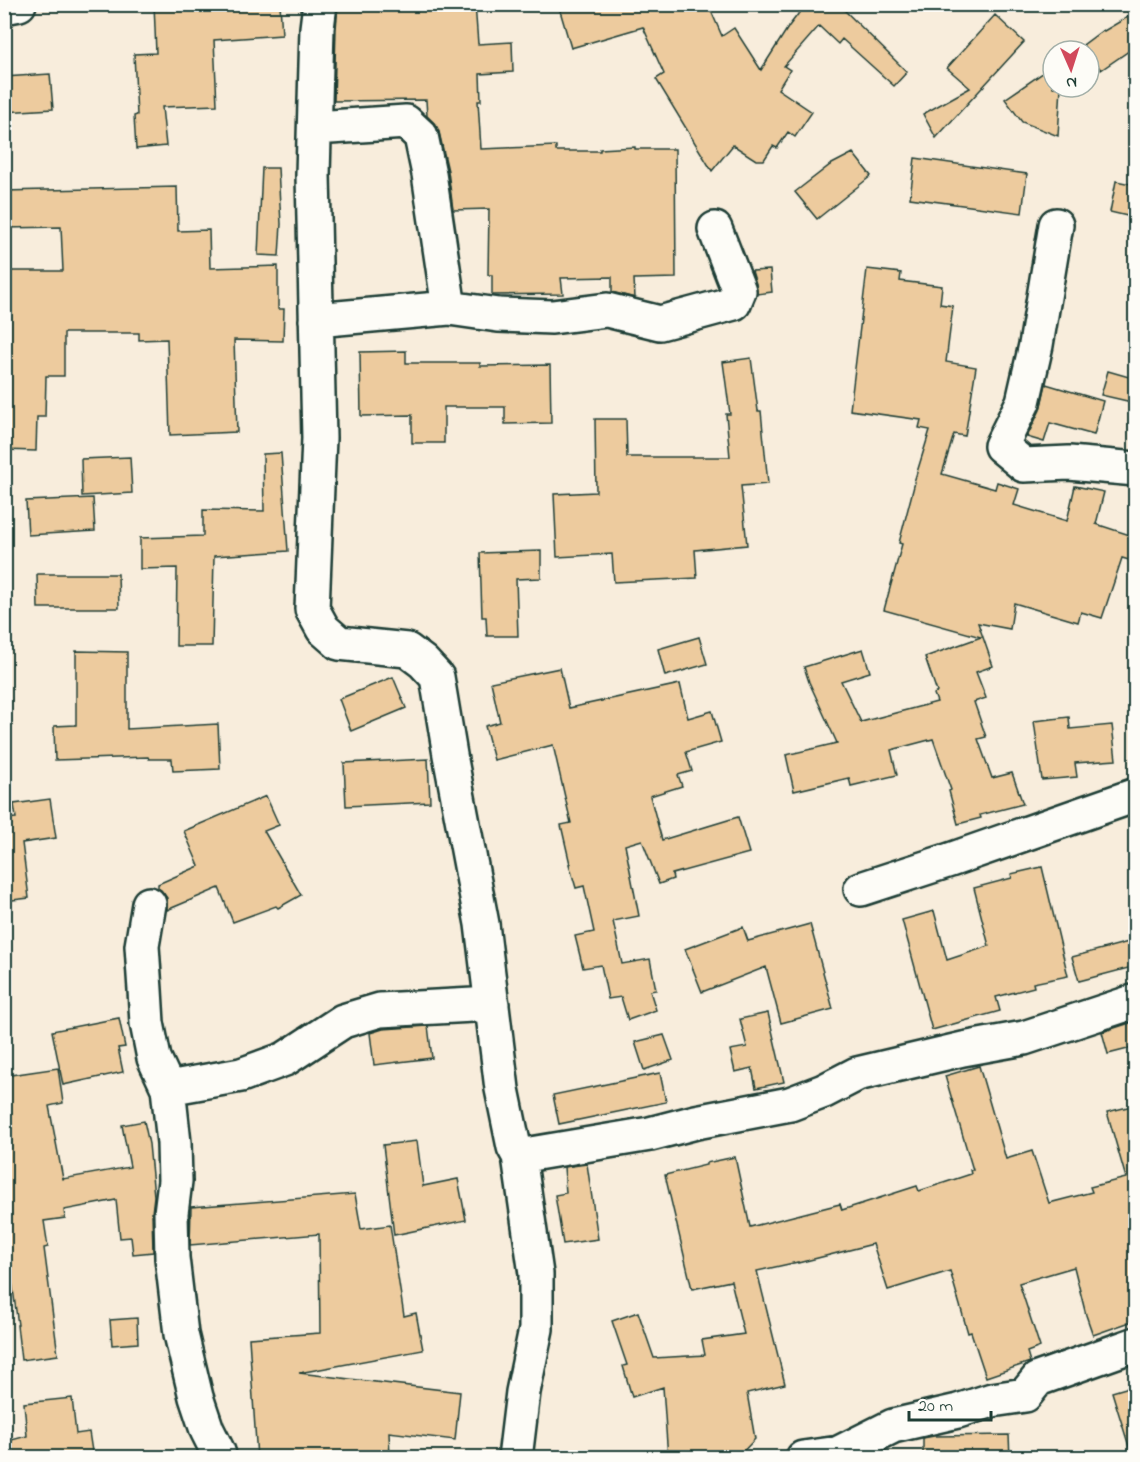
<svg xmlns="http://www.w3.org/2000/svg" width="1140" height="1462" viewBox="0 0 1140 1462" font-family="'Indie Flower',sans-serif">
  <style>
    .building { fill: #edcb9e; stroke: #1f3d34; stroke-width: 1.5 }
    .lines { fill: none; stroke-linecap: round; stroke-linejoin: round }
    .minor-casing { stroke: #1f3d34; stroke-width: 38 }
    .minor { stroke: #fdfcf7; stroke-width: 33 }
  </style>
  <rect width="100%" height="100%" fill="#f8eddc"/>
  <filter id="ink" filterUnits="userSpaceOnUse"><feTurbulence type="fractalNoise" baseFrequency=".0167" numOctaves="2"/><feDisplacementMap in="SourceGraphic" scale="12" xChannelSelector="R" yChannelSelector="G"/><feConvolveMatrix kernelMatrix="1 2 1 2 8 2 1 2 1" color-interpolation-filters="sRGB"/></filter>
  <g filter="url(#ink)">
    <path class="building" d="M154 4H280L282 35 214 40 217 105 162 107 166 146 136 149 134 116 137 115 134 54 156 53Z
      M338 4H401V7L449 4H475L478 44 512 42 513 72 480 74 481 101H478L481 149 556 146V151H600V149L635 147V149H675L676 278 634 279 635 298 612 292V277L561 278 563 294 492 295V275H488L489 209 453 210 448 171 439 132 434 123 427 116 426 100 334 101 336 29Z
      M558 4H708L722 36 734 28 761 70 789 26 802 9 797 4H838L907 72 894 86 842 39 838 44 819 26 784 66 790 70 778 89 812 112 795 137 788 132 777 148 773 146 764 160H756L733 145 712 171 656 79 664 74 643 27 571 48Z
      M1136 12V46L1101 70 1089 53V51H1087L1083 45 1103 30 1104 31Z
      M995 15 1024 42 936 138 923 114 970 88 947 68Z
      M1053 66V87H1061L1058 136 1022 122 1005 99Z
      M50 74 53 109 4 112V77Z
      M853 153 871 176 817 219 795 192 830 165Z
      M915 158 1027 174 1022 213 910 198Z
      M262 168H278L281 224 279 256 258 255Z
      M1116 181 1136 185V218L1110 212Z
      M177 187 178 231 209 230 210 268 278 266V309H284L283 341 234 340 237 432 170 435 167 339 139 340V333H64V376H46L45 417H37L36 451 4 450V271H63L61 227 4 228V191Z
      M867 269 901 273 900 281 942 286 940 304 953 306 946 362 976 367 965 436 954 434 942 474 995 489 997 482 1019 489 1014 505 1067 521 1075 486 1104 492 1096 524 1136 537V562L1122 558 1102 618 1081 612 1078 622 1014 603 1010 629 978 623 993 666 976 672 986 698 974 702 986 737 978 739 992 778 1012 773 1023 804 980 815 981 818 958 824 949 791 951 790 933 739 891 750 897 775 851 786 849 778 794 791 786 755 837 743 809 682 804 667 863 649 870 672 841 681 861 722 937 702 934 694 937 692 925 657 981 637 884 610 902 544 899 543 915 482H914L930 430 919 428 921 420 850 410Z
      M770 270 772 292 757 294 756 284 752 271Z
      M406 351V363H480V366L550 365 551 423 505 424V407H444V443H412V415L361 416 360 352Z
      M751 358 758 411H761L768 484 741 486 747 545 695 550 697 578 614 582 612 554 557 557 554 494 596 492 595 419H626L627 457H730L726 414H730L723 362Z
      M1108 371 1136 379V403L1101 395Z
      M1046 384 1103 401 1094 435 1050 423 1044 442 1027 437 1040 410Z
      M281 453 288 551 214 556 212 646H176L177 568 140 569V538L203 536V510L264 511 263 454Z
      M130 457 132 493 82 496 81 459Z
      M93 498 95 531 28 535 26 501Z
      M541 551V578L516 579 518 636H487L486 617H482L480 553Z
      M37 574H118L119 608H38Z
      M699 637 707 664 665 676 658 649Z
      M76 651 127 652V729L218 724 220 769 173 771 172 759H149L148 757 55 760 54 726 76 725Z
      M560 668 569 708 680 684 688 718 712 711 721 742 686 752 692 771 678 775 682 786 650 796 662 840 738 817 749 853 672 874 673 879 659 884 642 840 625 845 639 916 613 921 622 964 650 959 656 990 650 991 656 1010 628 1020 621 997 608 999 601 965 583 968 575 936 594 932 584 886 576 888 569 864H570L561 825 571 823 553 745 494 760 485 726 500 722 491 682Z
      M393 677 406 708 351 731 339 699Z
      M1069 717 1070 729 1112 725 1116 760 1075 763 1077 777 1042 780 1034 721Z
      M428 759 430 802 346 806 344 763Z
      M266 796 279 825 264 831 301 895 278 908 276 906 233 922 219 888 167 910V898L161 890 158 888V884L199 866 184 831Z
      M50 799 56 838 22 843 29 898 4 901V819L16 818 14 804Z
      M1042 867 1068 976 1033 983 1034 987 996 997 1000 1011 932 1030 902 920 934 911 947 960 989 946 974 888 1012 878 1011 874Z
      M810 924 833 1009 781 1023 766 967 702 992 685 949 743 927 748 941Z
      M1136 940V966L1079 981 1072 957Z
      M768 1013 784 1082 756 1088 752 1068 735 1072 730 1050 747 1047 740 1019Z
      M119 1018 125 1047 118 1048 123 1072 63 1085 52 1031Z
      M1136 1021V1047L1108 1054 1102 1032Z
      M428 1026 432 1058 374 1065 370 1033 383 1029Z
      M664 1035 673 1060 644 1070 635 1042Z
      M979 1066 1006 1159 1032 1151 1049 1203 1092 1192 1090 1187 1126 1178 1107 1112 1136 1105V1320L1093 1335 1086 1315 1074 1267 1019 1283 1040 1347 1027 1352 1030 1362 986 1377 971 1332 968 1333 950 1271 888 1290 873 1244 798 1263V1262L757 1271 785 1384 747 1393 755 1439 737 1458H668L663 1387 632 1397 623 1366 627 1365 612 1321 638 1312 654 1358 705 1355 702 1340 744 1334 731 1281 692 1289 665 1175 706 1165V1163L735 1157 750 1227 840 1204 842 1210 917 1186 919 1191 971 1174 970 1170H973L945 1076Z
      M58 1068 63 1103 49 1106 63 1179 130 1167 122 1125 144 1121 149 1144 154 1196 152 1213 153 1252 133 1254 131 1237 120 1238 116 1200 64 1210 65 1218 44 1221 48 1247 44 1248 58 1355 21 1360 17 1325H18L8 1253 4 1254V1076Z
      M660 1073 666 1102 559 1124 553 1095Z
      M417 1141 423 1186 458 1179 466 1220 394 1235 383 1145Z
      M587 1164 598 1239 563 1244 555 1195 566 1193 564 1167Z
      M355 1194 361 1229 390 1225 404 1316 416 1313 423 1350 299 1373 460 1392 455 1440 389 1432 390 1458H257L249 1338 320 1333 319 1234 190 1245 191 1207Z
      M137 1318 138 1343 112 1345 110 1320Z
      M1136 1385V1452L1131 1453 1112 1392Z
      M72 1398 76 1434 89 1432 93 1458H4V1442L27 1436 24 1403Z
      M1009 1435 1010 1458H923V1438L934 1436Z"/>
    <g class="lines">
      <defs>
        <path id="minor" d="M320 4 317 28 313 175 319 438 312 609 323 629 339 643 407 650 423 662 437 677 450 755 482 924 502 1089 514 1147 519 1156 536 1274V1329L523 1392 515 1458
          M4 7 19 4
          M315 128 406 122 421 136 429 174 449 308
          M1056 225 1036 345 1023 402 1001 446 1024 465 1069 463 1136 469
          M316 320 449 308 498 315 552 317 607 310 660 323 734 303 739 291 715 229
          M861 889 950 860 1136 795
          M149 904 142 946 145 990 147 1023 154 1058 168 1088 174 1143 175 1181 171 1213 172 1258 181 1334 196 1397 207 1430 218 1452 220 1458
          M168 1088 241 1075 285 1059 343 1021 380 1010 492 1004
          M519 1156 650 1134 696 1122 790 1104 824 1091 857 1074 963 1049 1024 1038 1136 1001
          M803 1458 839 1453 893 1426 958 1411 992 1400 1025 1395 1038 1379 1136 1344"/>
      </defs>
      <use href="#minor" class="minor-casing"/>
      <use href="#minor" class="minor"/>
    </g>
  </g>
  <rect width="1140" height="1462" fill="none" stroke="#fdfcf7" stroke-width="24"/>
  <rect x="12" y="12" width="1116" height="1438" fill="none" stroke="#1f3d34" stroke-width="2" filter="url(#ink)"/>
  <g transform="translate(1071 69) rotate(177)"><circle r="28" fill="#fdfcf7" stroke="#a4b0a9" stroke-width="1.5"/>
  <path d="M0-4.5L10 22L0 15L-10 22Z" fill="#d1495b"/>
  <text y="-9" font-size="16" font-weight="bold" text-anchor="middle" fill="#1f3d34">N</text>
  </g>
  <path d="M909 1411v9h82v-9" fill="none" stroke="#1f3d34" stroke-width="3"/>
  <text x="918" y="1411" font-size="18" fill="#1f3d34" stroke="#fdfcf7" stroke-width="4.5" paint-order="stroke">20 m</text>
</svg>
